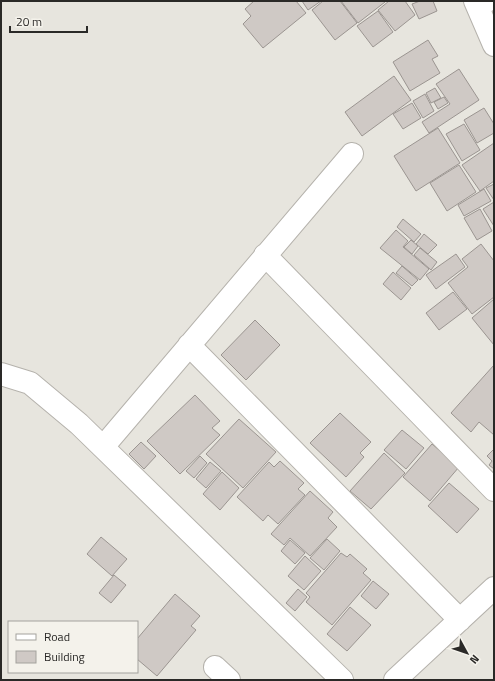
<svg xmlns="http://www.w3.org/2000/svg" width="495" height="681" viewBox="0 0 495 681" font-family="'Titillium Web',sans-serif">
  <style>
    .building { fill: #cfc9c5; stroke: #9b9591 }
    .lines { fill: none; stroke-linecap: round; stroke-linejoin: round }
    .service-casing { stroke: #b5b2ac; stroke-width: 15 }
    .minor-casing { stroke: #b5b2ac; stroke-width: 24 }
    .primary-casing { stroke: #b5b2ac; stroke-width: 24 }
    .service { stroke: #fff; stroke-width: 13 }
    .minor { stroke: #fff; stroke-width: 22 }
    .primary { stroke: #fff; stroke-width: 22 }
  </style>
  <rect width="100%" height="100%" fill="#e7e5de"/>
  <path class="building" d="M254 1H296L306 13 263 48 243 24 251 16 245 9Z
    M302 1H321L308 10Z
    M323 1H340L357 23 335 40 312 10Z
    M341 1H385V2L358 23Z
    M389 1H405L415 15 395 31 378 10Z
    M420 1H433L437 11 419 19 412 4Z
    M378 11 393 32 373 47 357 26Z
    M428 40 438 56 432 59 440 73 410 91 393 62Z
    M459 69 479 100 429 133 422 122 450 104 436 84Z
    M394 76 411 100 362 136 345 112Z
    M435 88 441 98 431 103 426 93Z
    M425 94 434 111 423 118 413 101Z
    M444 97 448 103 438 109 434 102Z
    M412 103 421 118 403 129 393 114Z
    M484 108 494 124V133L477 143 464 120Z
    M464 124 480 150 462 161 446 134Z
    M438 128 460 163 416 191 394 156Z
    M494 143V181L480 191 462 165Z
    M459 165 476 192 447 211 430 183Z
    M494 184V200L486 188Z
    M484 189 491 201 464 216 458 205Z
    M494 202V226L483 209Z
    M480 209 492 231 477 240 464 218Z
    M403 219 421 234 414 242 397 227Z
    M396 230 408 241 403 247 429 269 420 280 380 248Z
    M424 234 437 245 428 254 416 244Z
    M411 240 418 246 412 254 404 247Z
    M481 244 494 261V297L472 314 448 283 468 267 462 259Z
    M420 248 437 262 431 270 414 255Z
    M456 254 465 267 436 289 426 275Z
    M402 266 418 280 412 286 396 273Z
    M393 272 411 288 401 300 383 284Z
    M453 292 467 309 439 330 426 313Z
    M494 299V345L472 318Z
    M255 320 280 345 246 380 221 355Z
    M494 365V435L479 422 471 432 451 413Z
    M195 395 220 421 212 428 220 435 180 474 147 441Z
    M340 413 371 442 360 453 364 457 346 477 310 443Z
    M239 419 276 452 243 488 206 454Z
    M402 430 424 448 406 469 384 450Z
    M141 442 156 456 144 469 129 454Z
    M432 444 459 467 430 501 403 477Z
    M494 449V469L489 465 492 461 487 456Z
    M384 453 405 473 371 509 350 491Z
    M200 456 207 463 194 478 186 471Z
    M280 461 304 483 298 489 305 495 278 524 268 515 263 521 237 497 269 462 274 467Z
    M210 462 221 471 206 488 196 479Z
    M222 472 239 488 220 510 203 494Z
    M449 483 479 509 457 533 428 506Z
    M310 491 333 512 328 518 337 527 310 556 290 538 284 545 271 534Z
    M101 537 127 559 112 576 87 554Z
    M327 539 340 551 324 570 310 558Z
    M290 540 305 553 295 564 281 551Z
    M341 553 347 557 350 554 367 569 363 573 371 580 332 625 306 602 310 597 306 593Z
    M305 556 321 571 304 590 288 576Z
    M114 575 126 585 111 603 99 593Z
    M373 581 389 594 376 609 361 596Z
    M298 589 307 597 295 611 286 603Z
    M175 594 200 616 191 626 196 630 157 676 137 659V639Z
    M350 607 371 625 347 651 327 634Z"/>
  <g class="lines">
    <defs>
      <path id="service" d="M480 13 493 1"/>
      <path id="minor" d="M265 255 494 490
        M189 345 460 620
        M1 374 30 383 79 424 342 680
        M103 447 352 154
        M215 667 229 680
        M395 680 494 588"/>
      <path id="primary" d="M475 1 494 45"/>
    </defs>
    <use href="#service" class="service-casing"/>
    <use href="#minor" class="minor-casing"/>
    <use href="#primary" class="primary-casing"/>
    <use href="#service" class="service"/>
    <use href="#minor" class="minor"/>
    <use href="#primary" class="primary"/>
  </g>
  <rect width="495" height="681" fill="none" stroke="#2a2927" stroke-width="4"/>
  <rect x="8" y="621" width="130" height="52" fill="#f4f2eb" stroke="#a3a29d"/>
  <rect x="16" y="634" width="20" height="6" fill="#ffffff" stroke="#a3a29d"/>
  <text x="44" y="641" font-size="12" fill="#2a2927">Road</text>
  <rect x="16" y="651" width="20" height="12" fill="#cfc9c5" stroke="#a3a29d"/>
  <text x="44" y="661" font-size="12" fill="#2a2927">Building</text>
  <g transform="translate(467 653) rotate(130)" stroke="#f4f2eb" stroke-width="3" paint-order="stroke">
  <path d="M0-3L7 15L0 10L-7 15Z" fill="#2a2927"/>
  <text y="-6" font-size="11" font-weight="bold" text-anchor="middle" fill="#2a2927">N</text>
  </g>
  <path d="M10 26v6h77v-6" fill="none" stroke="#2a2927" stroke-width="2"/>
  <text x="16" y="26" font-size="12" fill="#2a2927" stroke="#f4f2eb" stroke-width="3" paint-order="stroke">20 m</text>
</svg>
